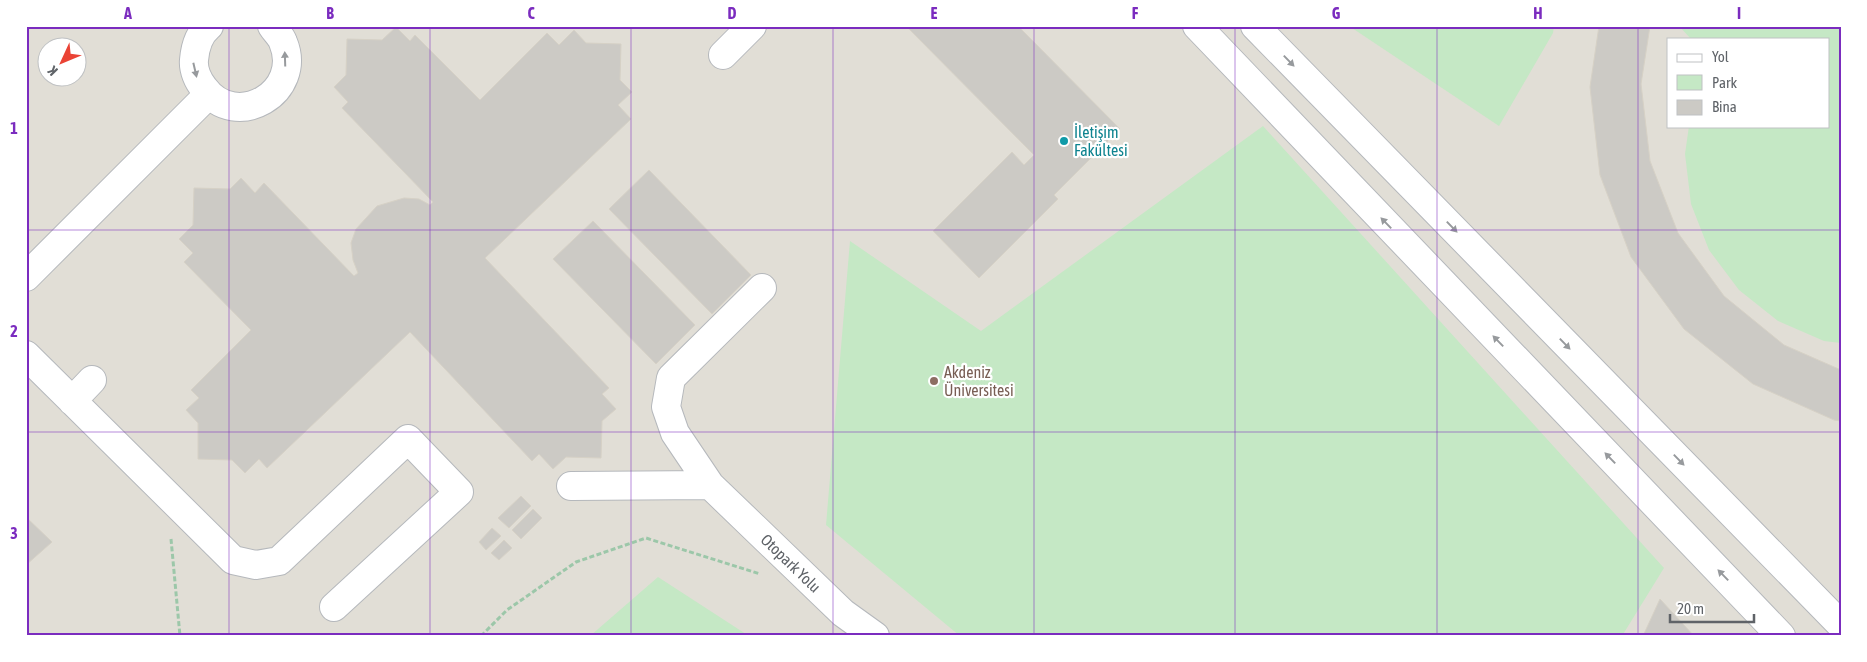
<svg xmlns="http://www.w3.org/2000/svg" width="1867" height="662" viewBox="0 0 1867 662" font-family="'Asap Condensed',sans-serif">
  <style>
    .education { fill: #e1ded6; fill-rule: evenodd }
    .green { fill: #c5e8c5 }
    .building { fill: #cccac5; stroke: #d6d1c6 }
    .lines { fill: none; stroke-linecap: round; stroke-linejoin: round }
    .minor-casing { stroke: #b5b8bc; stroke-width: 30 }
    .path { stroke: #9cc7a9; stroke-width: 3; stroke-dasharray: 5 2.5; stroke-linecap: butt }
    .minor { stroke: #fff; stroke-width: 28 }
    .oneway { fill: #979a9d }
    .grid { fill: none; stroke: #7b2cbf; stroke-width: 1; stroke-opacity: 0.55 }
    .culture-dot { fill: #0f9aa8; stroke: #fff; stroke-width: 2 }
    .education-dot { fill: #8d6e63; stroke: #fff; stroke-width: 2 }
    .labels { text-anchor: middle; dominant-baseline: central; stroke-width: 4.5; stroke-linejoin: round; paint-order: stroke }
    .culture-label { font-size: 16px; fill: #0d838f; stroke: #fff; text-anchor: start }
    .education-label { font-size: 16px; fill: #785e54; stroke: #fff; text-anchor: start }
    .street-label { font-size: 16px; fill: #5f6368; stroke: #fff }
    .neatline { fill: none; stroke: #7b2cbf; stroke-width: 2 }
    .grid-label { font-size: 16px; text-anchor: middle; font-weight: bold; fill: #7b2cbf }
  </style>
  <rect width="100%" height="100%" fill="#f1efe8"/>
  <path class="education" d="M26 26H1841V636H26ZM1668 39H1828V126H1668ZM48 48H78V78H48Z"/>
  <path class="green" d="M1349 26H1554L1553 33 1499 126Z
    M1679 26H1841V343L1824 341 1778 321 1739 290 1709 250 1691 204 1685 154 1689 126H1828V39H1691Z
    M1263 126 1664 568 1622 636H960L826 525 850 241 981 331Z
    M658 577 749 636H590Z"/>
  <path class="building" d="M906 26H1018L1120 129 1054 195 1058 199 979 278 933 231 1012 152 1024 165 1034 155Z
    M1599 26H1650L1641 84 1650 161 1678 233 1724 296 1784 345 1841 370V421L1834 420 1753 384 1684 329 1631 257 1600 175 1590 87Z
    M396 27 410 41 415 35 480 100 547 33 559 45 574 30 586 43 621 44 620 80 632 92 618 105 631 119 485 258 609 388 602 394 616 409 602 421 601 458 566 457 553 469 539 454 532 461 410 332 267 468 259 459 245 473 232 460 198 459V423L186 410 199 398 191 390 251 330 184 262 193 253 179 239 193 225 194 188 230 189 241 178 255 193 264 183 354 276 358 273 353 260 351 243 356 229 377 206 404 198 419 199 430 205 433 202 342 108 348 102 334 87 346 75 347 39 382 40Z
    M649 170 751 275 712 314 609 209Z
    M593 221 695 325 656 364 553 259Z
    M521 496 531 506 509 528 498 518Z
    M533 509 542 518 521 539 512 530Z
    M26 517 52 542 26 565Z
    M492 528 501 536 486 550 479 542Z
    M504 540 512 548 499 560 491 553Z
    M1660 599 1694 636H1643Z"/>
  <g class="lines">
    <defs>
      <path id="minor" d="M209 26C199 34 195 48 194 60 193 70 198 81 204 88 236 132 304 92 283 42 281 36 275 31 272 26
        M1197 26 1781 636
        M1255 26 1841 625
        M723 55 752 26
        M26 277 208 95
        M762 288 671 378 666 407 675 433 710 485 843 613 875 636
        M26 355 233 560 256 565 279 561 408 439 459 492 334 607
        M72 401 92 380
        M571 486 710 485"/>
    </defs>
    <use href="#minor" class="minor-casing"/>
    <path class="path" d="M171 539 180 636
      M481 636 507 610 576 562 646 538 760 574"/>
    <use href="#minor" class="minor"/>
  </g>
  <defs><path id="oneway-solid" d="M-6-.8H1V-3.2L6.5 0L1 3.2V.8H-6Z" transform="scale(1.25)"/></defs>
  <g class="oneway">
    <use href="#oneway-solid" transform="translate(285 59) rotate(-92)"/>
    <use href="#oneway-solid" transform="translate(1289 61) rotate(46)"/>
    <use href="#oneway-solid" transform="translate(195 70) rotate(77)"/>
    <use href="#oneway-solid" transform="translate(1386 223) rotate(-134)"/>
    <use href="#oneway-solid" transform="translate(1452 227) rotate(46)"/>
    <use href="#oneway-solid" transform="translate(1498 341) rotate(-134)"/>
    <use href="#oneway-solid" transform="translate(1565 344) rotate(46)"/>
    <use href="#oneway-solid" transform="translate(1610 458) rotate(-134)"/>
    <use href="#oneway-solid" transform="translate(1679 460) rotate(46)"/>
    <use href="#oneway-solid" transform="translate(1723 575) rotate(-134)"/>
  </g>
  <path class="grid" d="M229 26V636M430 26V636M631 26V636M833 26V636M1034 26V636M1235 26V636M1437 26V636M1638 26V636M26 230H1841M26 432H1841"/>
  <circle class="culture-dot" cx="1064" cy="141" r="5"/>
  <circle class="education-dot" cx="934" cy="381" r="5"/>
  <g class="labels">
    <g class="culture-label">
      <text x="1074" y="132">İletişim<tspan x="1074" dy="18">Fakültesi</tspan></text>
    </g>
    <g class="education-label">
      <text x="944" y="372">Akdeniz<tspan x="944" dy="18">Üniversitesi</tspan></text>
    </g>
    <g class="street-label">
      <text transform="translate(791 563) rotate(44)">Otopark Yolu</text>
    </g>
  </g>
  <rect width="1867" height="662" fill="none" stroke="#ffffff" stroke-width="55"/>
  <rect x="1667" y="38" width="162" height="90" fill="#ffffff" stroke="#bfc1c3"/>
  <rect x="1677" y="54" width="25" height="8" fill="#ffffff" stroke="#bfc1c3"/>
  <text x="1712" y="62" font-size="15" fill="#5f6368">Yol</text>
  <rect x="1677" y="75" width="25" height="15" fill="#c5e8c5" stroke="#bfc1c3"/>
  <text x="1712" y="88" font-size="15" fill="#5f6368">Park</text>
  <rect x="1677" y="100" width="25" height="15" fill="#cccac5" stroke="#bfc1c3"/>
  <text x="1712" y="112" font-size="15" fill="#5f6368">Bina</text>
  <g transform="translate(62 62) rotate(226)"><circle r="24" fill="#ffffff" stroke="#bfc1c3"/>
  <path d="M0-4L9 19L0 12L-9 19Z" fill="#ea4335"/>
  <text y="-8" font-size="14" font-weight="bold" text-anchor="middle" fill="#5f6368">K</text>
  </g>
  <path d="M1670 614v8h84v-8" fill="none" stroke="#5f6368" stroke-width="2.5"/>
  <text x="1677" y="614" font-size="15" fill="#5f6368" stroke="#ffffff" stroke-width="4" paint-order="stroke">20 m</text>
  <rect x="28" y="28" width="1812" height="606" class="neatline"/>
  <g class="grid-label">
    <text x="128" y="19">A</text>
    <text x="330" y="19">B</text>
    <text x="531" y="19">C</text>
    <text x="732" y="19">D</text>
    <text x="934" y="19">E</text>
    <text x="1135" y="19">F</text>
    <text x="1336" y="19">G</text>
    <text x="1538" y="19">H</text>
    <text x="1739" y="19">I</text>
    <text x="14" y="134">1</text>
    <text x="14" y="337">2</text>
    <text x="14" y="539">3</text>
  </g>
</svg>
